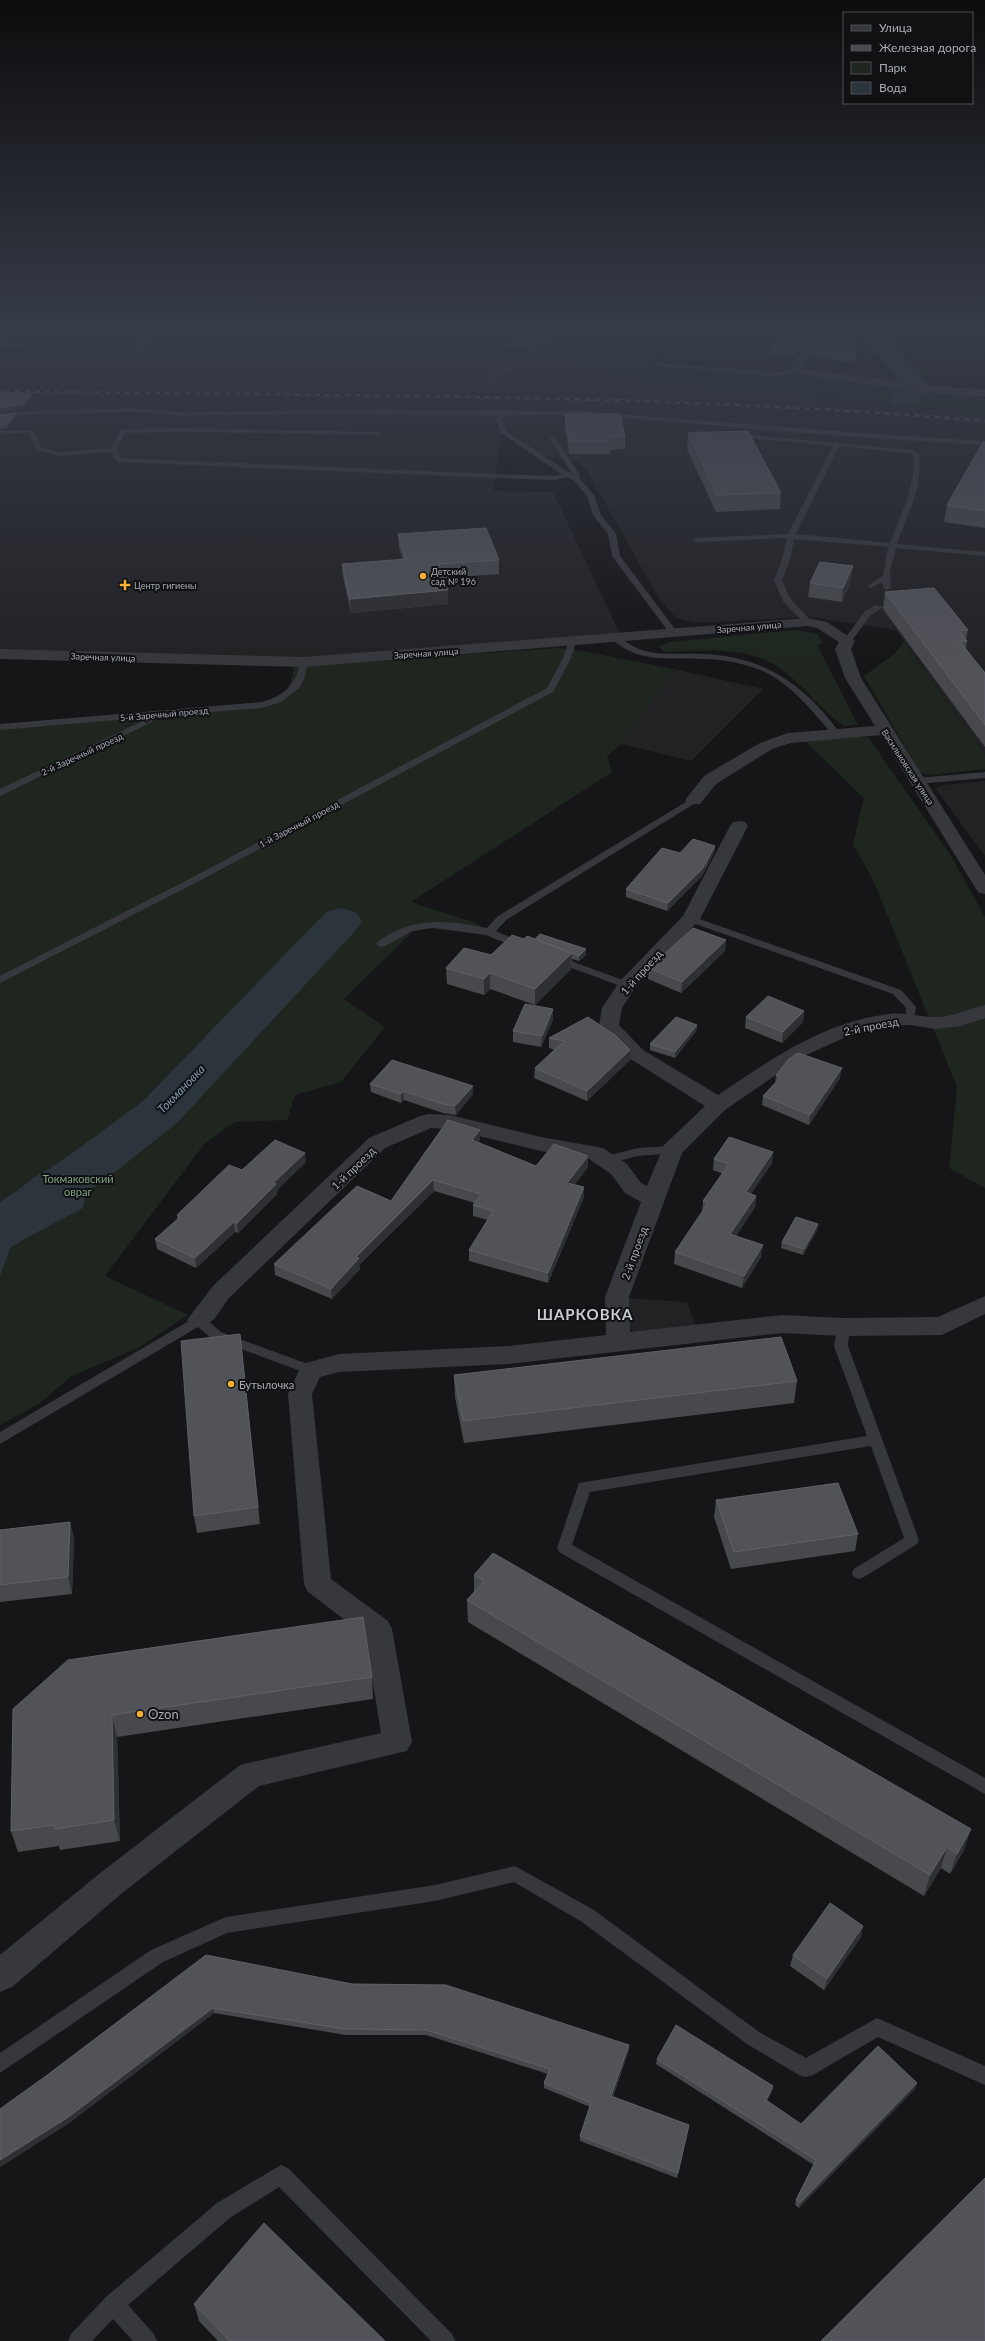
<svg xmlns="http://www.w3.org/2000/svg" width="985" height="2341" viewBox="0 0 985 2341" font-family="Lato,sans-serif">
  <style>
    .built { fill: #222225 }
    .green { fill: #1e261f }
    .water { fill: #2c353c }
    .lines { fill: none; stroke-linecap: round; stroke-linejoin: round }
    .river { fill: #2c353c; fill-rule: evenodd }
    .service { fill: #37383d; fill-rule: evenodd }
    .minor { fill: #37383d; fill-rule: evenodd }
    .rail-casing { stroke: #4a4c52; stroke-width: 2.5 }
    .rail { stroke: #111113; stroke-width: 1.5; stroke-dasharray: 5; stroke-linecap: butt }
    .wall { fill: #47494d }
    .shaded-wall { fill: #2f3033 }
    .building { fill: #525359; stroke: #5f6168 }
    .poi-dot { fill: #f2b134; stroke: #111113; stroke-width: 1.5 }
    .labels { text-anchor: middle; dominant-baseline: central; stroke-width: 4; stroke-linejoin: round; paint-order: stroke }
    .far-poi-label { font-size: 9px; fill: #a8adb8; stroke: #111113; text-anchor: start }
    .far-street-label { font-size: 9px; fill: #a8adb8; stroke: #111113 }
    .street-label { font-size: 11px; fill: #a8adb8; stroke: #111113 }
    .park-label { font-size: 11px; fill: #7fa381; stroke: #111113 }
    .poi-label { font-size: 11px; fill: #a8adb8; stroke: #111113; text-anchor: start }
    .water-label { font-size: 12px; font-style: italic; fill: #7f9bb3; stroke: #111113 }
    .near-poi-label { font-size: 13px; fill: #a8adb8; stroke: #111113; text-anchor: start }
    .district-label { font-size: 15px; font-weight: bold; letter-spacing: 1px; fill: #c9ccd4; stroke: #111113 }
  </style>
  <rect width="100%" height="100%" fill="#161618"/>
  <path class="built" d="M541 350 636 380 985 414V755L896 630 810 617 697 623 676 618 660 600 587 471 580 462 543 456 509 432 501 434 493 491 553 492 620 634 286 659 0 650V352L338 353Z
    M674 669 763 689 691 761 621 744Z
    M985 781V856L935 788 942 785Z
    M625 1298 687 1302 696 1326 634 1333 629 1327Z"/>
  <path class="green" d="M0 332H99L70 353 0 352Z
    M574 332H669L656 360 661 363 780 372 786 371 958 389 976 399H985V414L636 380 541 350Z
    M797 630 817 634 823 643 817 645 858 725 844 726C819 709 802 683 778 667 745 645 701 651 664 652L659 646 670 642Z
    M904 642 985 755V769L928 775 920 772 864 676 894 654Z
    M558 648 583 651 674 669 621 744 607 756 612 772 411 902 482 925 469 931 433 927 412 932 344 999 385 1027 341 1082 295 1095 287 1120 235 1122 205 1143 105 1276 188 1315 140 1347 70 1377 39 1404 0 1425V726L262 703C287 697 290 690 294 666Z
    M836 737H868L951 856 985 917V1188L949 1168 957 1087 874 882 853 844 864 798 804 740Z"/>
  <path class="water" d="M59 1163 92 1164 83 1208 11 1246 0 1276V1206L33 1178Z"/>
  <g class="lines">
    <path class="river" d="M859 332H885L928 383 932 389C923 402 908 408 894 405L890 399 894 393 903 387Z
      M341 908 356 912 362 921 356 930 177 1123 110 1176 32 1229 18 1244 0 1250V1202L74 1152 143 1101 326 912Z"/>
    <path class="service" d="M149 332H155L142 350H138Z
      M555 332H563L494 381H490V379Z
      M0 343 90 348 93 350 90 352 0 347Z
      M655 363 776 372 796 370 799 372 776 376 653 366Z
      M133 408 181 412 339 410 580 411 848 432 985 441V445C899 441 814 434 728 427 654 420 579 412 504 416L502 420 506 431 573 475 549 438 554 437 580 475V479L594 495 601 515 616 534 620 556 678 633 674 635H671L612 556 608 534 593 515 587 496 574 480 566 477 556 480 495 478 118 462 115 460 111 452 59 456 37 450 29 433 0 434V430H33L42 448 59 452 111 448 120 431 123 429 184 428 378 432 381 434 380 435 184 432 125 433 117 450 121 458 495 474 556 476 561 474 501 433 496 420 498 416 339 414 181 416 133 412 22 415 0 418V414L22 411Z
      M696 430 912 450 919 454C923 490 908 511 897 544L985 552V556L896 548 890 571 891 588 887 590 883 588V582L871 588 867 586 883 576 888 547 794 539 790 560 782 580 790 598 812 622 805 624 783 601 774 580 782 560 787 538 696 542 692 540 696 538 788 534 833 446 694 433V431ZM839 446 908 453 913 455C916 488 901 513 890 543L796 534Z
      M876 605 883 607 871 615 850 643H844L843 641 865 611Z
      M613 636H619C645 660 671 652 703 654 764 656 805 685 840 733L836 736 833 735C811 710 791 683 760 670 742 663 722 659 703 659 670 657 640 664 613 640Z
      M569 641 576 643 570 660 553 692 201 880 0 983V976L195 876 547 688 562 660Z
      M304 659 308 662 304 679 299 688 281 702 262 708 164 716 0 796V789L151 717 0 730V724L262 702C283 696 297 685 300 662Z
      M985 772V778L917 784 912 781 917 778Z
      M694 797 699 800 697 802 506 920 496 931 525 944 526 946 525 948H517L486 935 433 928 412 931 385 946 381 947 376 944C380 939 388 935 394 932 425 917 454 922 487 928L498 916Z
      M691 916 901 990 916 1007 914 1021H906V1008L893 994 687 921 686 919Z
      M557 956 631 983 632 985 631 987H623L553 961 552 959 553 957Z
      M672 1146 676 1147 678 1150 676 1153 638 1156 606 1164 600 1160 602 1157 638 1148Z
      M199 1315 204 1317 221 1332 316 1367 318 1370 316 1373H306L211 1338 198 1327 0 1444V1432Z
      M843 1322 848 1324 850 1327 848 1346 919 1540 917 1544 864 1577 859 1579 854 1577 852 1573 854 1569 904 1538 871 1446 590 1492 572 1545 985 1778V1794L559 1552 557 1548 579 1483 867 1436 834 1346 838 1324Z
      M515 1866 594 1910 759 2032 806 2058 877 2018 985 2066V2085L878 2037 813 2075 806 2077 799 2075 747 2044 582 1922 514 1882 435 1901 227 1933 163 1962 0 2073V2053L151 1950 226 1917 435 1885Z
      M281 2165 288 2168 452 2334 455 2341H431L279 2187 231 2217 128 2305 154 2334 157 2341H133L113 2319 92 2341H68L71 2334 106 2297 217 2203Z"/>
    <path class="minor" d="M812 332H823L802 369 958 388 985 389V397L958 396 792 374 790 368Z
      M538 343 544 346 542 348 339 354 90 353 84 350 90 347 339 348Z
      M808 618 827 622 855 641 851 649 861 678 985 875V894L979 893 976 889 881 735 791 743 772 749 716 784 700 804H688L685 800 704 776 760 743 788 733 875 726 845 678 835 649 839 642 817 628 808 626 304 667 0 659V649L304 657Z
      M739 821 745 822 748 826 700 919 634 989 622 1008 619 1025 643 1050 718 1095C772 1059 823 1022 889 1014 905 1012 919 1017 935 1017 953 1017 968 1009 985 1005V1018L961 1026 935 1029 910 1025 889 1026 848 1036 802 1057 725 1110 682 1153 629 1297 630 1332 782 1315 843 1318 938 1317 985 1296V1314L942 1335 843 1336 782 1333 509 1364 339 1372 320 1377 312 1394 331 1579 388 1621 392 1629 412 1742 407 1751 259 1786 121 1894 12 1987 0 1992V1955L99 1874 240 1765 381 1733 365 1635 308 1592 304 1584 288 1394 302 1364 339 1354 509 1346 606 1335 605 1297 641 1202 625 1193 611 1174 589 1159 541 1151 450 1129 431 1128 385 1148 229 1298C219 1312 210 1332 191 1326L187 1320 213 1286 369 1138 420 1116 428 1114 450 1115 541 1137 603 1148 627 1164 641 1183 647 1186 664 1145 705 1106 629 1058 599 1026 602 1008 620 981 683 916 730 826 733 822Z"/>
    <defs>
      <path id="rail" d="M0 391C328 396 658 393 985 421"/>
    </defs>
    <use href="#rail" class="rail-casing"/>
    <use href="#rail" class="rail"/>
  </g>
  <path class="wall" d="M165 332H544V334Z
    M780 332H810L796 356 770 354 771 348Z
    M822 332H878L877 336H856L855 363 810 357 811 352Z
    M565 414 625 437V449L610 450V454H569L565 426Z
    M0 415 17 417 8 428 0 429Z
    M688 433 781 493 780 509 716 512 687 449Z
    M985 442V528L944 522 947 505Z
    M398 534 499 560V574L443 578 448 590V604L351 613 343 577 342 564 403 560 399 547Z
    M851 580 842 602 808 597 810 583Z
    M885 592 968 630 966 639 967 641 966 649 985 673V747L883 609Z
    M715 846 714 853 702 876 667 911 626 897V889L680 853Z
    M524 939H535L586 949V955L579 961 572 959 571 969 535 1005 490 989 484 995 447 984 446 968 491 955Z
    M726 940 725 951 681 993 648 979 649 968Z
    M804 1011 803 1022 782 1043 745 1028 746 1017Z
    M553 1020 541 1047 513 1042V1031Z
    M697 1030 675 1058 650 1050V1044Z
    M616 1036 630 1060 587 1101 534 1078 535 1068 555 1050 549 1048V1038Z
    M776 1075 840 1078 809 1125 762 1105 763 1096 775 1083Z
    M370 1084 473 1086V1094L456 1115 443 1113 404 1100 401 1103 371 1092Z
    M480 1140 478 1142 536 1166 588 1156V1167L574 1185 584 1197 548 1283 469 1261V1250L488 1220 473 1216V1205L475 1203 434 1191 360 1264V1269L332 1299 275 1275 274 1264 391 1201Z
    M773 1152 772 1163 751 1194 756 1196 755 1207 736 1236 761 1257 742 1288 674 1264 675 1252 702 1212 703 1201 723 1174 713 1170 714 1159Z
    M306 1162 277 1190V1194L238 1233 235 1232 196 1268 157 1249 155 1239 177 1220V1215L242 1170Z
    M818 1224 817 1230 803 1255 781 1248 782 1242Z
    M240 1334 260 1524 197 1533 194 1516Z
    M454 1375 797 1381 794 1403 464 1443 455 1397Z
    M716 1500 858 1534 855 1551 731 1569 714 1517Z
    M70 1522 74 1539 72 1594 0 1602V1530Z
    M474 1575 964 1850 950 1874 941 1868 924 1896 468 1622 467 1600 474 1592Z
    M372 1677 373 1699 117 1737 120 1841 60 1850 59 1846 18 1852 11 1831 13 1709Z
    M863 1926 861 1937 824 1990 790 1966 793 1955Z
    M206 1955 629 2045V2050L613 2097 689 2125 677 2178 580 2141V2136L590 2107 544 2088V2083L548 2074 426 2035H346L214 2013 69 2123 0 2167V2109L46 2076Z
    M657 2059 773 2086 772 2091 767 2101 801 2124 917 2083 915 2089 799 2208 795 2205 796 2200 814 2165 656 2064Z
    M194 2304 385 2341H218L199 2321Z"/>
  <path class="shaded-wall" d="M807 332H810L796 356V351Z
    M32 394V398L23 409 0 413V408Z
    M16 413 17 417 8 428 7 424Z
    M1 431 2 435 0 438V433Z
    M853 566 851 580 842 602 843 588Z
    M448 590V604L351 613 350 599Z
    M715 846 714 853 702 876 667 911 668 903Z
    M726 940 725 951 681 993 682 982Z
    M586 949V955L579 961V956Z
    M572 953 571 969 535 1005V989Z
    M490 973V989L484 995V979Z
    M553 1009V1020L541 1047 542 1036Z
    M804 1011 803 1022 782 1043 783 1032Z
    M697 1025V1030L675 1058V1052Z
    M630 1050V1060L587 1101V1091Z
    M842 1068 840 1078 809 1125 810 1115Z
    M473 1086V1094L456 1115 455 1106Z
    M403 1091 404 1100 401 1103V1094Z
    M480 1130V1140L472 1150V1140Z
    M773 1152 772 1163 744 1204 746 1192Z
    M305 1153 306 1162 277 1190V1194L238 1233 237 1223 273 1183Z
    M588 1156V1167L567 1194V1183Z
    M433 1180 434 1191 360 1264V1269L332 1299 331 1289 356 1257Z
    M584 1187V1197L548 1283V1273Z
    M756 1196 755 1207 729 1246 730 1234Z
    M234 1222 235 1232 196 1268 195 1258Z
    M818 1224 817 1230 803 1255 804 1249Z
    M763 1245 761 1257 742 1288 744 1276Z
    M70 1522 74 1539 72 1594 68 1577Z
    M112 1715 117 1737 120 1841 114 1820Z
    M971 1829 964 1850 950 1874 957 1854Z
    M947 1847 941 1868 924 1896 930 1875Z
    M863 1926 861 1937 824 1990 827 1979Z
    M213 2008 214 2013 69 2123 0 2167V2160Z
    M629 2045V2050L611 2102V2096Z
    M917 2083 915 2089 799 2208 800 2203Z
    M773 2086 772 2091 765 2105 766 2100Z"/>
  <path class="building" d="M780 332H807L796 351 771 348Z
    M822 332H856V358L811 352Z
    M0 392 32 394 22 405 0 408Z
    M16 413 7 424 0 425V415Z
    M565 414H620L625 437H609L610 441 569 442Z
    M748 431 781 493 717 495 688 433Z
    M983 442H985V511L947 505Z
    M486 528 499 560 439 564 448 590 350 599 342 564 406 559 398 534Z
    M820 562 853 566 843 588 810 583Z
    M934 588 968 630 959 631 967 641H959L985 673V725L885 592Z
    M693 839 715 846 703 868 668 903 626 889 662 848 680 853Z
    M693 928 726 940 682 982 649 968Z
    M540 934 586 949 579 956 535 939Z
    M512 935 524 939 527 936 572 953 535 989 490 973 484 979 446 968 464 948 491 955Z
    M768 996 804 1011 783 1032 746 1017Z
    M525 1004 553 1009 542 1036 513 1031Z
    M588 1017 616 1036 630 1050 587 1091 535 1068 564 1041 549 1038Z
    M676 1017 697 1025 675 1052 650 1044Z
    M798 1053 842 1068 810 1115 763 1096 781 1077 776 1075 789 1059Z
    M392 1060 473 1086 455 1106 443 1104 403 1091 401 1094 370 1084Z
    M448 1120 480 1130 472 1140 536 1166 554 1144 588 1156 567 1183 584 1187 548 1273 469 1250 493 1211 473 1205 481 1194 433 1180 356 1257 359 1258 331 1289 274 1264 357 1186 391 1201Z
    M729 1137 773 1152 746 1192 756 1196 730 1234 763 1245 744 1276 675 1252 708 1203 703 1201 729 1164 714 1159Z
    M275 1140 305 1153 273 1183 276 1184 237 1223 234 1222 195 1258 155 1239 180 1217 177 1215 229 1165 242 1170Z
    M796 1217 818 1224 804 1249 782 1242Z
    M240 1334 258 1507 194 1516 181 1341Z
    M781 1337 797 1381 463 1421 454 1375Z
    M838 1483 858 1534 734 1552 716 1500Z
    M70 1522 68 1577 0 1585V1530Z
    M493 1553 971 1829 957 1854 947 1847 930 1875 467 1600 484 1581 474 1575Z
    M363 1617 372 1677 112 1715 114 1820 54 1829V1825L11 1831 13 1709 68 1660Z
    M830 1903 863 1926 827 1979 793 1955Z
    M206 1955 352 1984 446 1985 629 2045 611 2096 689 2125 678 2173 580 2136 591 2103 544 2083 550 2069 426 2030 345 2029 213 2008 67 2118 0 2160V2109L46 2076Z
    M676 2025 773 2086 766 2100 801 2124 878 2046 917 2083 800 2203 796 2200 816 2160 657 2059Z
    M985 2178V2341H821Z
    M264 2223 385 2341H230L194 2304Z"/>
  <linearGradient id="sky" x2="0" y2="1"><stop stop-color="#0c0c0d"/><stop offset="0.5" stop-color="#363c48"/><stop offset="1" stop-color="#363c48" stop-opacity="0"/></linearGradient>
  <rect width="985" height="660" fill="url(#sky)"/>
  <g class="poi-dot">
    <circle cx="423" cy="576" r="4"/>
    <path d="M123 579h4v4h4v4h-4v4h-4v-4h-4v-4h4z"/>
    <circle cx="231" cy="1384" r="4"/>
    <circle cx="140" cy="1714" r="4"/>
  </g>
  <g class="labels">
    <g class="far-poi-label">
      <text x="431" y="571">Детский<tspan x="431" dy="10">сад № 196</tspan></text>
      <text x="134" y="585">Центр гигиены</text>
    </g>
    <g class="far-street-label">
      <text transform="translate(749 627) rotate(-5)">Заречная улица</text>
      <text transform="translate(426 653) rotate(-4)">Заречная улица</text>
      <text transform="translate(103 657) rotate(2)">Заречная улица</text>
      <text transform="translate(164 714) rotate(-5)">5-й Заречный проезд</text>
      <text transform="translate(82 754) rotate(-25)">2-й Заречный проезд</text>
      <text transform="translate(908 767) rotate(57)">Васильковская улица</text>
      <text transform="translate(299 824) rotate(-28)">1-й Заречный проезд</text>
    </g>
    <g class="street-label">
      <text transform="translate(641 972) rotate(-48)">1-й проезд</text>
      <text transform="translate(871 1026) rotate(-11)">2-й проезд</text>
      <text transform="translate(353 1168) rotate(-44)">1-й проезд</text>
      <text transform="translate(634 1253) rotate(-70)">2-й проезд</text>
    </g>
    <g class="park-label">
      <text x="78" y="1178">Токмаковский<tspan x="78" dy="13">овраг</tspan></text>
    </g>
    <g class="poi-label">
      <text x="239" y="1384">Бутылочка</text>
    </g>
    <g class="water-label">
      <text transform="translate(181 1089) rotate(-46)">Токмановка</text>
    </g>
    <g class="near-poi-label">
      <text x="148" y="1714">Ozon</text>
    </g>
    <g class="district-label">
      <text x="585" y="1314">ШАРКОВКА</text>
    </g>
  </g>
  <rect x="843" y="12" width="130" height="92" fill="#111113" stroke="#4d4f55"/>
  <rect x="851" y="25" width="20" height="6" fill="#37383d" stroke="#4d4f55"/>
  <text x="879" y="32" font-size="12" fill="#a8adb8">Улица</text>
  <rect x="851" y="45" width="20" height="6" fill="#4a4c52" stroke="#4d4f55"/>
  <text x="879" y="52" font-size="12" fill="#a8adb8">Железная дорога</text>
  <rect x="851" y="62" width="20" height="12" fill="#1e261f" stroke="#4d4f55"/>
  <text x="879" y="72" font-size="12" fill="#a8adb8">Парк</text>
  <rect x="851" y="82" width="20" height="12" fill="#2c353c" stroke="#4d4f55"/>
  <text x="879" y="92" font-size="12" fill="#a8adb8">Вода</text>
</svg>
